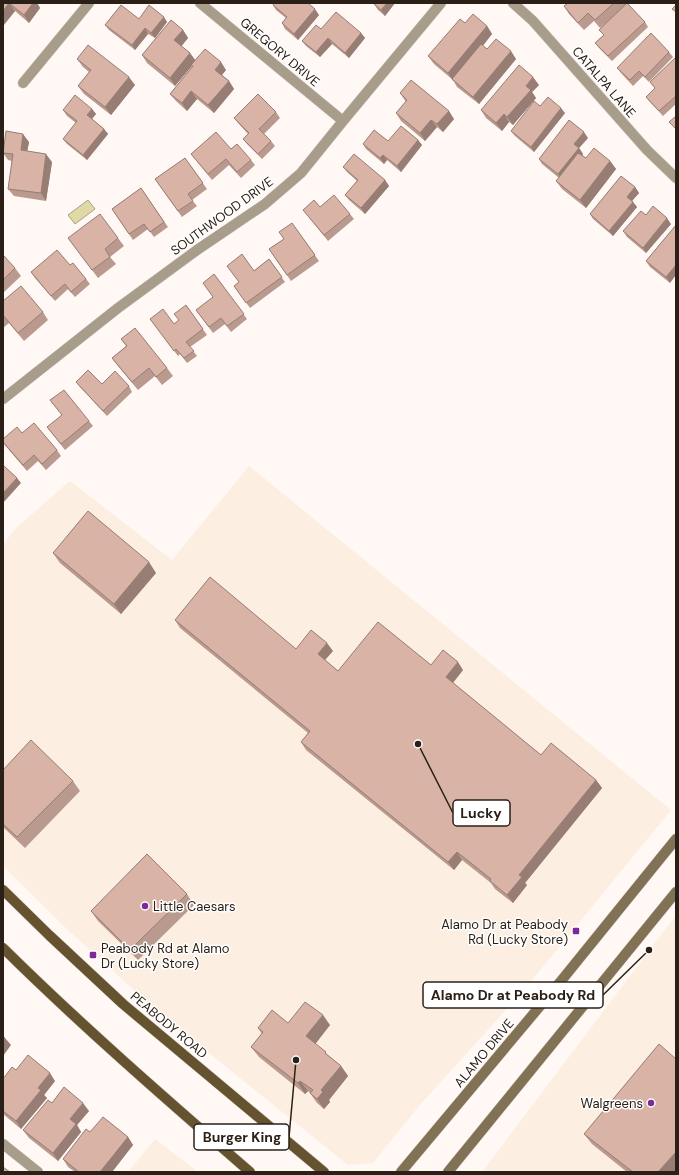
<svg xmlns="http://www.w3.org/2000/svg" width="679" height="1175" viewBox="0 0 679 1175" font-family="'DM Sans',sans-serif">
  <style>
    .built { fill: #fdeee2 }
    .water { fill: #ded9a7; stroke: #a8a27c }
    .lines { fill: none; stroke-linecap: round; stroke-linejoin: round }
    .street-casing { stroke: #ddd5d1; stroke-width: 11 }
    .secondary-casing { stroke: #ddd5d1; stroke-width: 11 }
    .primary-casing { stroke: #ddd5d1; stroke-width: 11 }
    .street { stroke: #a89d8a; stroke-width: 10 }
    .secondary { stroke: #817155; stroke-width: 10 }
    .primary { stroke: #65522f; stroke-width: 10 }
    .wall { fill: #ba9a8f }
    .shaded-wall { fill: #977d74 }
    .building { fill: #d8b3a6; stroke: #977d74 }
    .poi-dot { fill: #7c2999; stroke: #fff; stroke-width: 1.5 }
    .labels { text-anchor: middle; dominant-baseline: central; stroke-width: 3; stroke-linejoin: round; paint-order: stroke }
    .street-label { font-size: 13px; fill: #2b2017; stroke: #fff }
    .poi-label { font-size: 13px; fill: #2b2017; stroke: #fff; text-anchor: start }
    .leader { fill: none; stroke: #2b2017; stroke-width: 1.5 }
    .callout-dot { fill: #2b2017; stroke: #fff; stroke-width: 1.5 }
    .callout { fill: #fff; stroke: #2b2017; stroke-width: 1.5 }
    .callout-label { font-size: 14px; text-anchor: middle; font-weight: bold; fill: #2b2017 }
  </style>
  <rect width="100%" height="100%" fill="#fff8f4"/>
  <path class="built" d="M249 466 671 810 524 990 419 1106 373 1163 348 1165 158 1012 70 932 3 866V544L17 527 70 481 172 560Z
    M676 915V1172H482Z
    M155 1139 198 1172H128Z"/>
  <path class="water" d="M88 200 95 209 75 224 68 215Z"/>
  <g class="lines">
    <defs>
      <path id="street" d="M200 3 343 121
        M513 3 533 21 647 150 676 178
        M23 83 89 3
        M3 399 118 308 197 250 265 204 301 173 343 121 441 3
        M3 1144 38 1172"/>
      <path id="secondary" d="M401 1172 561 981 676 839
        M448 1172 676 892"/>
      <path id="primary" d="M3 890 49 935 123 1004 324 1172
        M3 948C82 1026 166 1099 250 1172"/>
    </defs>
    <use href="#street" class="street-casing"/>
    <use href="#secondary" class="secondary-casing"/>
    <use href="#primary" class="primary-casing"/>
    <use href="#street" class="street"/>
    <use href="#secondary" class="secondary"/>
    <use href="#primary" class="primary"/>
  </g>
  <path class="wall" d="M3 3H37L40 8 29 23 15 11 3 26Z
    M395 3 385 16 378 10 374 4Z
    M568 3H626L645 22 648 27 612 61 599 48 595 43 604 35 599 30 614 16 600 28 594 21 584 30 569 14 564 6Z
    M273 5 319 15 298 40 285 29 282 23 286 18 276 10Z
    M139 19 167 22 155 38 148 34 135 50 109 30 105 25Z
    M465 23 487 26 492 34 483 46 487 49 516 59 479 104 457 87 453 80 434 64 428 56Z
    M183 30 188 38 181 46 195 61 226 70 222 75 229 81 234 89 214 113 197 99 187 111 176 101 170 94 192 67V66L175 86 147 63 142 55Z
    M361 33 365 38 349 58 332 44 320 57 306 46 302 41Z
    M669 52 673 57 649 82 643 76 633 86 621 73 617 68Z
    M676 57V104L663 116 650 102 646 97 655 88 650 82Z
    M77 59 135 85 111 115 84 94 78 86 89 72 83 67Z
    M539 85 532 92 536 98 513 125 509 122 502 131 486 118 481 110Z
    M400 93 454 119 443 132 437 127 425 141 401 121 396 113 406 102Z
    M540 106 565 113 534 152 515 136 511 131Z
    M92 109 96 114 92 119 104 129 108 134 87 160 67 144 63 139 76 123 67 116 63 110Z
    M276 112 280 118 264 134 271 141 275 146 262 159 247 144 243 139 248 134 238 123 234 118Z
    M588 138 579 148 583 154 582 155 586 158 610 161 616 169 586 208 562 189 556 181 559 178 542 164 539 159Z
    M418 140 422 145 401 172 387 160 384 164 366 149 363 144 388 141Z
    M29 142 27 151 52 162 46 201 14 196 8 189 12 161 8 160 3 153Z
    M231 149 251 160 255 165 241 178 229 165 212 180 195 159 191 154Z
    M185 158 207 189 192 200 197 206 182 217 155 179Z
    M343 167 385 180 389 186 365 214 349 200 345 195 357 181 347 172Z
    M635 187 639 193 632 201 637 207 613 236 593 219 590 214Z
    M141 188 168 227 154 237 148 229 133 240 112 209Z
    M320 207 350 214 354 219 328 241 303 210Z
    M292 223 319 261 291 281 269 249 284 239Z
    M671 224 646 253 627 237 623 231Z
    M676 225 670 283 650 267 646 261Z
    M68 238H118L124 246 110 257 116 264 98 278Z
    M3 257 15 268 21 276 3 293Z
    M269 259 285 282 250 308 234 286Z
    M70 265 86 279 90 284 75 297 68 289 55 301 35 278 31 272Z
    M214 274 247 319 231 332 225 324 213 333 196 310 213 297Z
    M3 301 43 312 48 320 24 341 9 323 3 328Z
    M186 305 207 335 190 347 197 356 187 363 180 354 178 356 150 319 174 324 179 320Z
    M121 339 167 368 173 376 162 385 155 376 138 390 118 366 112 358 126 346Z
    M76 382 129 386 132 392 107 416 80 387Z
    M50 400 89 421 93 426 65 450 47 427 62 415Z
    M22 433 57 450 61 456 46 470 38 461 27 471 3 443Z
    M53 553 156 573 121 614 60 563Z
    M175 620 296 649 333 651 325 660 338 671 431 665 463 670 453 683 541 755 596 780 602 788 525 883 527 885 513 903 495 889 491 883 462 860 454 870 306 750 301 742 308 733 180 628Z
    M3 770 73 781 80 791 25 848 3 827Z
    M187 894 194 905 138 960 98 921 91 911Z
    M288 1023 330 1025 315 1044 329 1056 341 1066 348 1076 329 1100 330 1102 324 1109 317 1103 310 1093 308 1091 305 1094 259 1057 251 1047 262 1034 258 1028Z
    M676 1059V1170L674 1172H627L592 1144 584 1134Z
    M16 1070 55 1081 44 1095 47 1098 21 1129 3 1114V1079Z
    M52 1103 89 1111 77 1125 81 1132 58 1161 29 1138 23 1130Z
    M90 1132 128 1137 133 1145 112 1172H75L68 1167 63 1159Z"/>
  <path class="shaded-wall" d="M9 3 15 11 3 26V11Z
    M33 3H37L40 8 29 23 24 15Z
    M387 3H395L385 16 381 10Z
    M315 9 319 15 298 40 294 34Z
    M164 17 167 22 155 38 151 33Z
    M487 26 492 34 453 81 448 73Z
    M145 28 148 34 135 50 132 45Z
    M183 30 188 38 180 48 174 40Z
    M361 33 365 38 349 58 345 53Z
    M328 38 332 44 320 57 316 52Z
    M511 51 516 59 479 104 473 97Z
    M190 53 196 61 175 86 170 78Z
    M221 62 226 70 220 77 215 70Z
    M129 77 135 85 111 115 105 107Z
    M533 77 539 85 532 92 536 98 513 125 507 117 526 86Z
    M229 81 234 89 214 113 208 105Z
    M191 91 197 99 187 111 182 103Z
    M561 108 565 113 534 152 531 147Z
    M92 109 96 114 91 120 87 115Z
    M449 111 454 119 443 132 437 124Z
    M504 114 509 122 502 131 496 123Z
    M431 120 437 127 425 141 420 133Z
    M104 129 108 134 87 160 83 155Z
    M584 132 588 138 579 148 583 154 562 180 558 174 574 144Z
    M23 134 29 142 26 158 21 150Z
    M418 140 422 145 401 172 397 166Z
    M46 154 52 162 46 201 41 193Z
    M383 155 387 160 384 164 380 158Z
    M610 161 616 169 586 208 580 200Z
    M385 180 389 186 365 214 361 208Z
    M635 187 639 193 631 202 627 197Z
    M633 202 637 207 613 236 609 231Z
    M667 218 671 224 646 253 643 248Z
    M676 265V275L670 283 666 277Z
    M17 478 21 483 3 503V493Z
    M149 562 156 573 121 614 114 604Z
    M327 643 333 651 323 662 318 654Z
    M458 662 463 670 451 685 446 677Z
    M596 780 602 788 525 883 527 885 513 903 507 895 519 875Z
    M457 852 462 860 454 870 448 862Z
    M323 1015 330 1025 313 1047 306 1036Z
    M5 1038 11 1045 3 1056V1041Z
    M341 1066 348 1076 329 1100 330 1102 324 1109 317 1099 321 1090Z
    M50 1073 55 1081 44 1095 47 1098 21 1129 16 1121 38 1088Z
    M300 1081 308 1091 305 1094 298 1083Z
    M83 1103 89 1111 77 1125 81 1132 58 1161 53 1153 70 1119Z
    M128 1137 133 1145 112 1172H100Z
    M676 1152V1170L674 1172H658Z"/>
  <path class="building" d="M3 3H33L24 15 9 3 3 11Z
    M274 3H308L315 9 294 34 282 23 287 17 273 5Z
    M375 3H387L381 10 374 4Z
    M568 3H614L595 20 588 13 578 23 564 6Z
    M627 3 645 22 608 56 595 43 604 35 599 30Z
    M121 5 139 19 149 5 164 17 151 33 145 28 132 45 105 25Z
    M676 5V12L672 9Z
    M336 12 361 33 345 53 328 38 316 52 302 41 316 25 321 29Z
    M473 14 487 26 448 73 428 56 460 19 465 23Z
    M171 20 183 30 174 40 190 53 170 78 142 55Z
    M651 33 669 52 645 77 639 71 630 80 617 68Z
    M496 39 511 51 473 97 452 79 481 44 487 49Z
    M88 45 129 77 105 107 78 86 91 70 77 59Z
    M205 49 221 62 215 70 229 81 208 105 191 91 182 103 170 94 193 66 191 65Z
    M676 57V96L659 111 646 97 655 88 650 82Z
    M519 65 533 77 526 86 531 90 507 117 504 114 496 123 481 110Z
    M411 80 449 111 437 124 431 120 420 133 396 113 407 100 400 93Z
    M258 94 276 112 259 129 271 141 258 154 243 139 249 133 234 118Z
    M75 95 92 109 87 115 104 129 83 155 63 139 77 121 63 110Z
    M548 97 561 108 531 147 511 131 534 101 540 106Z
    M676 116V129L669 122Z
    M569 120 584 132 574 144 579 148 558 174 539 159Z
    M401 126 418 140 397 166 383 155 380 158 363 144 374 130 388 141Z
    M6 131 23 134 21 150 46 154 41 193 8 189 13 154 3 153Z
    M216 132 231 149 237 144 251 160 237 172 226 159 208 174 191 154Z
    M594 148 610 161 580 200 556 181 578 153 586 158Z
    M354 154 385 180 361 208 345 195 358 180 343 167Z
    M185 158 203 183 188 194 193 201 178 211 155 179Z
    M621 176 635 187 627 197 633 202 609 231 590 214Z
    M141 188 164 222 150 232 144 224 129 234 112 209Z
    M334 195 350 214 324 235 303 210 314 200 320 207Z
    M653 206 667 218 643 248 623 231 641 211 646 215Z
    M100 214 118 238 105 249 110 257 92 270 68 238Z
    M292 223 315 255 287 275 269 249 284 239 279 232Z
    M676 225V265L666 277 646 261Z
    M57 250 70 265 73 263 86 279 71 292 65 284 51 296 31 272Z
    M242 254 254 271 269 259 282 277 246 303 234 286 239 282 227 266Z
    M4 256 15 268 3 280V257Z
    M214 274 244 314 227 326 221 318 209 327 196 310 213 297 203 283Z
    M21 286 43 312 18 333 3 315V301Z
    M186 305 203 329 186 342 194 351 184 358 176 349 174 351 150 319 163 309 174 324 179 320 174 314Z
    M135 328 167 368 156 377 149 368 132 382 112 358 127 346 121 339Z
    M88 370 102 384 115 371 129 386 103 411 76 382Z
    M64 390 89 421 61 444 47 427 62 415 50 400Z
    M34 423 57 450 42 464 34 455 23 465 3 442V439L17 427 22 433Z
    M3 465 17 478 3 493Z
    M88 511 149 562 114 604 53 553Z
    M210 577 296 649 311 630 327 643 318 654 338 671 378 622 431 665 443 650 458 662 446 677 541 755 551 743 596 780 519 875 522 877 507 895 490 881 491 879 457 852 448 862 301 742 310 731 175 620Z
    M31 740 73 781 17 837 3 824V770Z
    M147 854 187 894 130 950 91 911Z
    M305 1002 323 1015 306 1036 326 1052 325 1053 341 1066 321 1090 323 1092 317 1099 310 1093 313 1090 300 1081 298 1083 251 1047 263 1032 258 1028 272 1010 288 1023Z
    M3 1036 5 1038 3 1041Z
    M659 1044 676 1059V1152L658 1172H633L584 1134Z
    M28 1055 50 1073 38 1088 41 1090 16 1121 3 1111V1079L12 1067 16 1070Z
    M64 1087 83 1103 70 1119 76 1124 53 1153 23 1130 48 1100 52 1103Z
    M103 1117 128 1137 100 1172H79L63 1159 86 1129 90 1132Z
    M3 1167 10 1172H3Z"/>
  <g class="poi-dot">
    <circle cx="145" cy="906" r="4"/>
    <rect x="572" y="927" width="8" height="8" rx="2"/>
    <rect x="89" y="951" width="8" height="8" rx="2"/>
    <circle cx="651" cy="1103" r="4"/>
  </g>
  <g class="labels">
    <g class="street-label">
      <text transform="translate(280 52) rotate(40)">GREGORY DRIVE</text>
      <text transform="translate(604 82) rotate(49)">CATALPA LANE</text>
      <text transform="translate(222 216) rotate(-36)">SOUTHWOOD DRIVE</text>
      <text transform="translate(169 1025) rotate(40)">PEABODY ROAD</text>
      <text transform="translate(484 1053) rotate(-50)">ALAMO DRIVE</text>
    </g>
    <g class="poi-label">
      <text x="153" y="906">Little Caesars</text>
      <text x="568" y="924" text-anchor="end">Alamo Dr at Peabody<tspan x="568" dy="15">Rd (Lucky Store)</tspan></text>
      <text x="101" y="948">Peabody Rd at Alamo<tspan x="101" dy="15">Dr (Lucky Store)</tspan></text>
      <text x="643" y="1103" text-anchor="end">Walgreens</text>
    </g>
  </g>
  <path class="leader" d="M418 744L453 813M649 950L603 995M296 1060L289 1137"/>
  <g class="callout-dot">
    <circle cx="418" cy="744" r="4"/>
    <circle cx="649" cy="950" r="4"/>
    <circle cx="296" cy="1060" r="4"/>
  </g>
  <g class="callout">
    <rect x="453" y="800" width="57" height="26" rx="4"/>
    <rect x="423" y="982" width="180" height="26" rx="4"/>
    <rect x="194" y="1124" width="95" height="26" rx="4"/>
  </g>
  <g class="callout-label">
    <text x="481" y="818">Lucky</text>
    <text x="513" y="1000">Alamo Dr at Peabody Rd</text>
    <text x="242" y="1142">Burger King</text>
  </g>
  <rect width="679" height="1175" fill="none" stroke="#2b2017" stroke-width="8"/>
</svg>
